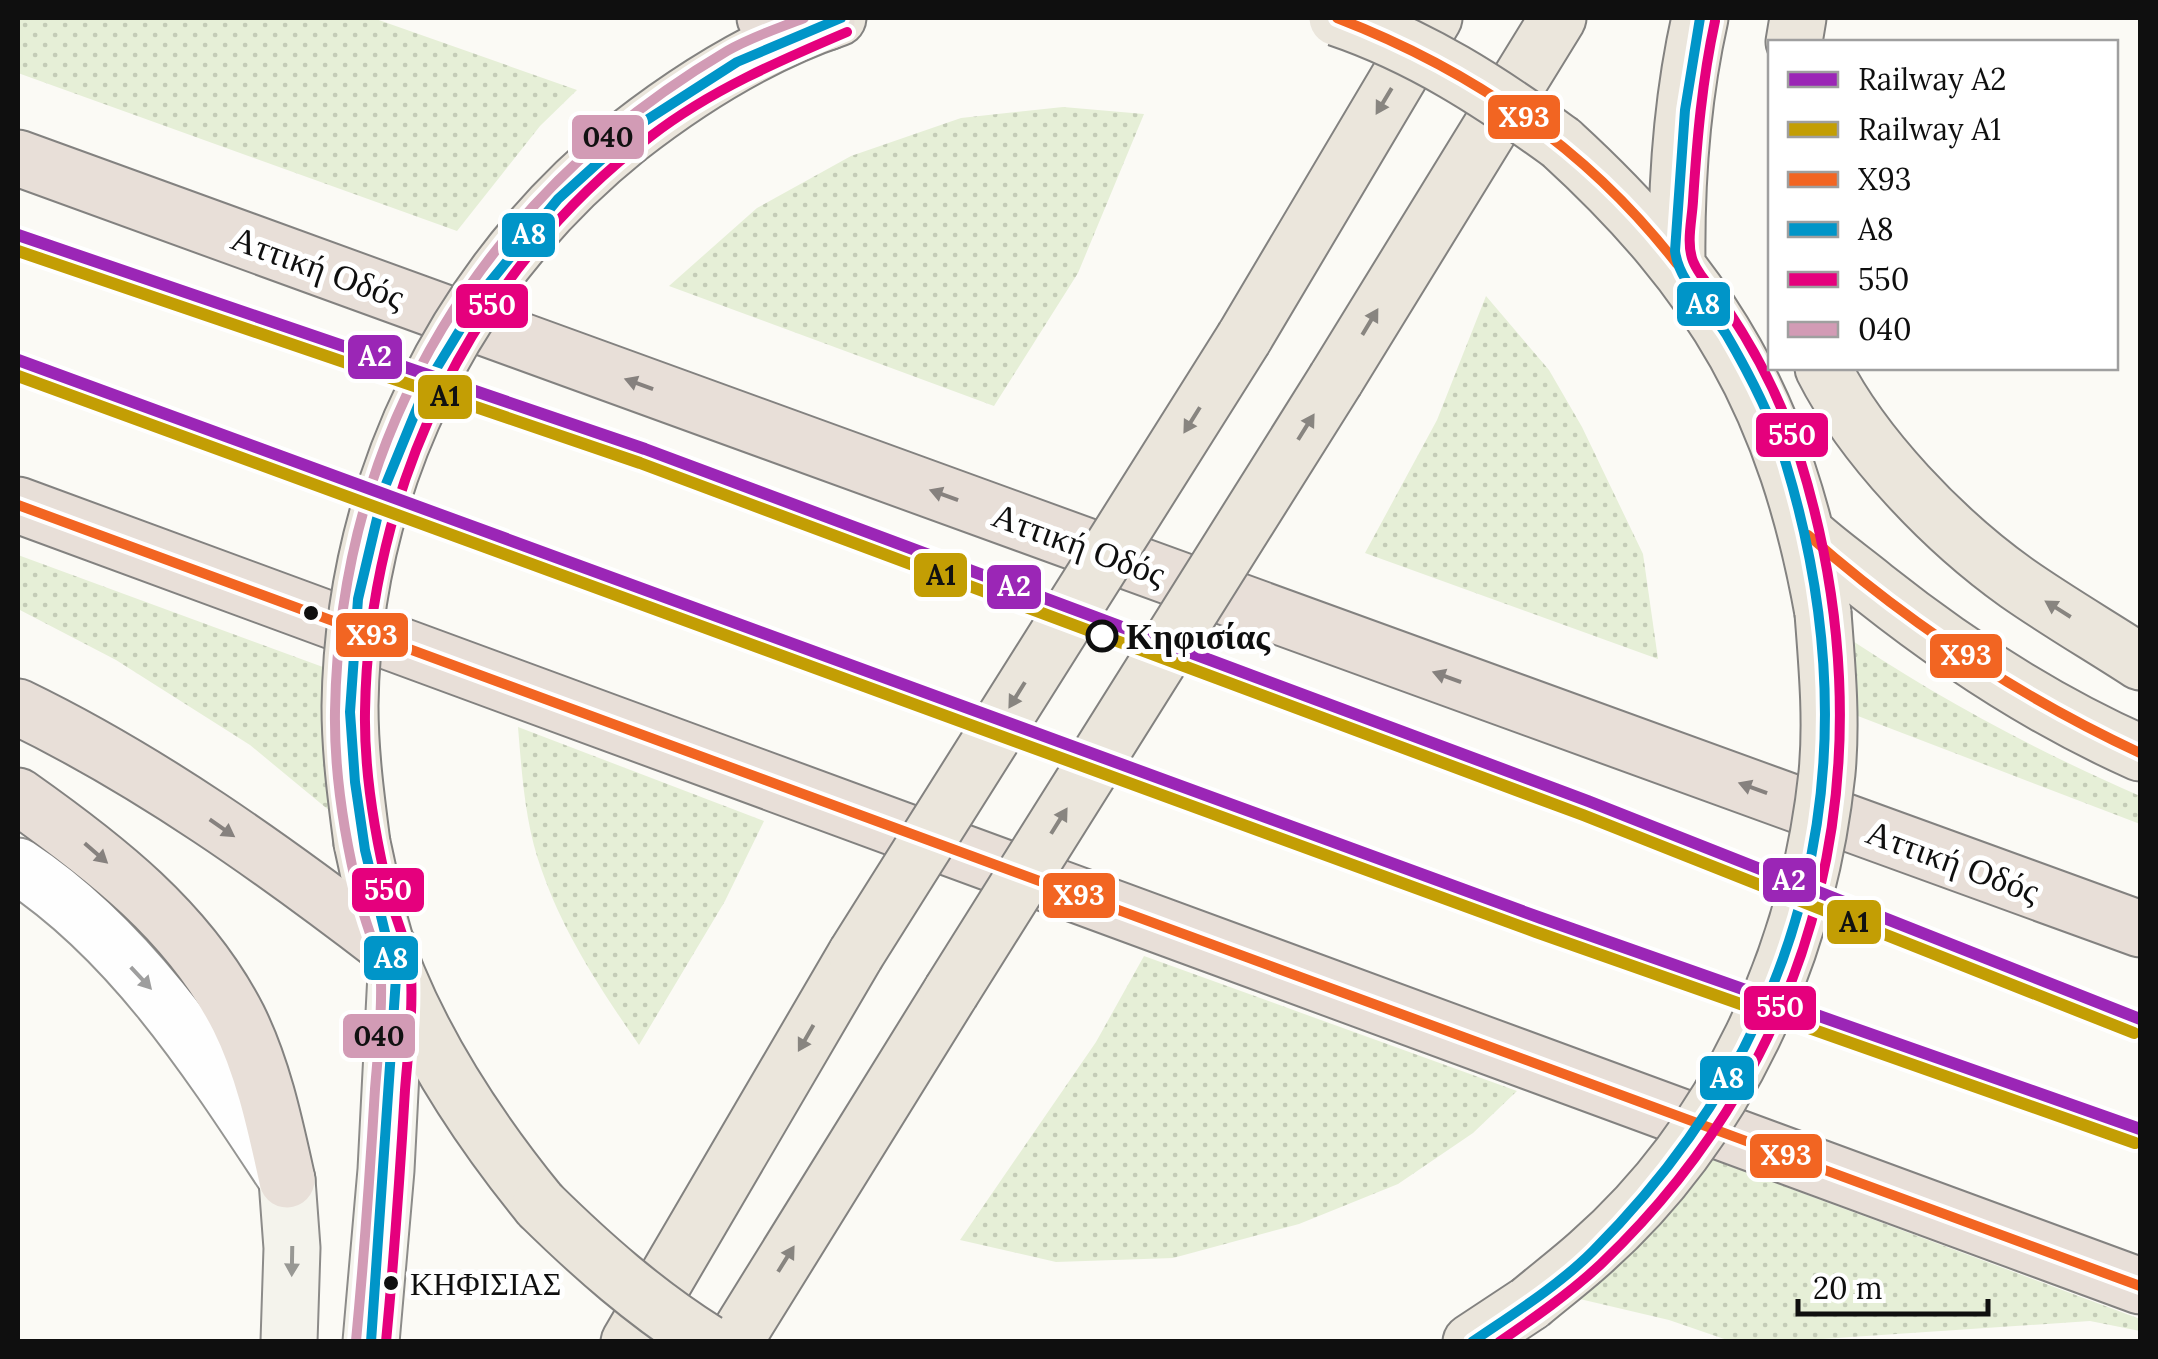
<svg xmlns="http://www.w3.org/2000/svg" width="2158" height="1359" viewBox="0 0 2158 1359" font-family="Lora,serif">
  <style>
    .grass { fill: url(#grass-dots) }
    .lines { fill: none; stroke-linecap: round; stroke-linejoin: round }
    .tertiary-casing { stroke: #959593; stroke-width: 59 }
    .secondary-casing { stroke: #8c8b89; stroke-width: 59 }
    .primary-casing { stroke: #838280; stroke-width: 59 }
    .motorway-casing { stroke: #838280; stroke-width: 59 }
    .tertiary { stroke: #fefefe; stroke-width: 55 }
    .secondary { stroke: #f4f3ec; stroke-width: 55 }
    .primary { stroke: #ebe6dc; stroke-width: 55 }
    .motorway { stroke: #e8dfd8; stroke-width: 55 }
    .primary-bridge-casing { stroke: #838280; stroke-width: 59; stroke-linecap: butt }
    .primary-bridge { stroke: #ebe6dc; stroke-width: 55 }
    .bus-1-casing { stroke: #fff; stroke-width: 18 }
    .bus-2-casing { stroke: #fff; stroke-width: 18 }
    .bus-3-casing { stroke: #fff; stroke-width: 18 }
    .bus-4-casing { stroke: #fff; stroke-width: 18 }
    .bus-1 { stroke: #f26522; stroke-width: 10 }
    .bus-2 { stroke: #0095c8; stroke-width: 10 }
    .bus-3 { stroke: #e5007d; stroke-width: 10 }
    .bus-4 { stroke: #d29bb5; stroke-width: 10 }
    .rail-1-casing { stroke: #fff; stroke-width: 20 }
    .rail-2-casing { stroke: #fff; stroke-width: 20 }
    .rail-1 { stroke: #9b26b6; stroke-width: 12 }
    .rail-2 { stroke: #c39e04; stroke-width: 12 }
    .oneway { fill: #888580 }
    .oneway2 { fill: #86817e }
    .oneway3 { fill: #9e9e9e }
    .oneway4 { fill: #989894 }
    .bus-dot { fill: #0f0f0f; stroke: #fff; stroke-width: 4 }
    .stop-dot { fill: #fff; stroke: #0f0f0f; stroke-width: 5 }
    .labels { text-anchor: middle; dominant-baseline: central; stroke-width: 10; stroke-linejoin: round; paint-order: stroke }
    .bus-label { font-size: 32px; fill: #0f0f0f; stroke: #fff; text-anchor: start }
    .street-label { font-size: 35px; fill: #0f0f0f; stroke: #fff }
    .stop-label { font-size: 35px; font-weight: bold; fill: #0f0f0f; stroke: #fff; text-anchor: start }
    .line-badge { stroke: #fff; stroke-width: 4 }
    .badge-label { font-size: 28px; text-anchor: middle; font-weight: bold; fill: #fff }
    .pale-badge-label { font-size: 28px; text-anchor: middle; font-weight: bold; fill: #111 }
  </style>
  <defs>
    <pattern id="grass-dots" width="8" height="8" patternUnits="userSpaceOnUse" patternTransform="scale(2.5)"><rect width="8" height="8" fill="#e6efd7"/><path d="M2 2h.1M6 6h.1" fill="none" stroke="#c4ccb7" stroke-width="1.8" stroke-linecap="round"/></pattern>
  </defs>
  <rect width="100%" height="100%" fill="#fbfaf5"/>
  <path class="grass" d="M18 18H373L577 90 540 126 457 231 18 73Z
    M1063 107 1144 114 1078 273 994 406 669 286 757 208 851 156 961 118Z
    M1486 296 1549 370 1582 427 1643 554 1658 659 1365 553 1437 420Z
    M18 555 342 674 348 826 250 745 116 660 18 609Z
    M1832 627C1930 694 2032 749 2140 796V824L1837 708Z
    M518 727 764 821 725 901 639 1045C601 990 564 934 542 871 525 825 522 775 518 727Z
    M1144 956 1517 1091 1473 1133 1398 1184 1299 1224 1173 1258 1056 1262 960 1240 1096 1042Z
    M1695 1153 2140 1319V1331L2090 1321 1792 1341H1730L1669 1320 1567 1296Z"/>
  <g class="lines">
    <defs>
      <path id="tertiary" d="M18 866C132 941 210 1063 284 1175"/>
      <path id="secondary" d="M287 1180 292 1248 289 1342
        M371 1342 386 1170 396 974"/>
      <path id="primary" d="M1794 42 1798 18
        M628 137C692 87 761 44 838 18
        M1561 143C1714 283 1786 407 1823 613
        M1677 264C1676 181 1682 98 1700 18
        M1244 338 1434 18
        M1823 368C1863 447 1944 531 2017 583 2057 611 2100 636 2140 662
        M1336 379 1558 18
        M1808 535C1829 554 1852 570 1874 588 1957 654 2043 710 2140 753
        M362 843C372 887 380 935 398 977 433 1061 483 1135 540 1205
        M629 1342 856 954
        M734 1342 951 992
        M1471 1342 1530 1303"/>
      <path id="motorway" d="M765 18 827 22
        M18 158 2140 929
        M18 505 2140 1286
        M18 707C150 771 272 858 389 948
        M18 796C103 856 189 922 238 1018 263 1068 275 1126 287 1180"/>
    </defs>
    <use href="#tertiary" class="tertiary-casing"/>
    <use href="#secondary" class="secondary-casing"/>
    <use href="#primary" class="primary-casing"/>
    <use href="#motorway" class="motorway-casing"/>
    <use href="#tertiary" class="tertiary"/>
    <use href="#secondary" class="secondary"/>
    <use href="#primary" class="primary"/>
    <use href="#motorway" class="motorway"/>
    <defs>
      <path id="primary-bridge" d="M1337 18C1420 46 1491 92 1561 143
        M362 843C356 797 350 752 350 706 353 484 455 276 628 137
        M856 954 1244 338
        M951 992 1336 379
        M540 1205C592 1256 645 1303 707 1342
        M1530 1303C1549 1287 1570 1271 1589 1254 1727 1133 1808 954 1827 773 1832 720 1827 666 1823 613"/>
    </defs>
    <use href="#primary-bridge" class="primary-bridge-casing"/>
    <use href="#primary-bridge" class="primary-bridge"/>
    <defs>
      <path id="bus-1" d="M1337 18C1472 70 1588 149 1677 264
        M18 505 2140 1286
        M1808 535C1908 623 2020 697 2140 753"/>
      <path id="bus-2" d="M371 1342 396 978 365 850 355 782 350 712 358 599 384 489 427 384 486 287 558 199 642 123 737 62 841 18
        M1472 1342C1513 1314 1558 1286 1593 1251 1811 1033 1875 758 1786 464 1773 419 1750 375 1726 334 1709 307 1679 283 1675 251L1685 110 1700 18"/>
      <path id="bus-3" d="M386 1342C394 1258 400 1174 405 1090 408 1052 413 1013 411 975 409 946 396 921 389 894 375 836 364 772 365 712 368 488 472 272 651 136 711 90 779 61 847 32
        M1499 1342C1534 1318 1570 1293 1601 1264 1827 1049 1891 753 1800 459 1784 407 1758 355 1728 310 1717 293 1700 279 1693 261 1686 243 1692 220 1693 201 1697 140 1702 81 1715 21"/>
      <path id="bus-4" d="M356 1341C364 1257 370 1173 375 1089 378 1053 382 1017 381 982 380 953 366 928 360 900 345 840 334 773 335 711 340 428 485 194 727 51 751 37 779 28 804 18"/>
    </defs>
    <use href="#bus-1" class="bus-1-casing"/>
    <use href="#bus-2" class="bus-2-casing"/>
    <use href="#bus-3" class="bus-3-casing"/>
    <use href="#bus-4" class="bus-4-casing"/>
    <use href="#bus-1" class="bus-1"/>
    <use href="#bus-2" class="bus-2"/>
    <use href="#bus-3" class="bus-3"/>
    <use href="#bus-4" class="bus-4"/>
    <defs>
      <path id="rail-1" d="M18 235 645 449 1588 801 2140 1019
        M18 360 1541 918 2140 1129"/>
      <path id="rail-2" d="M18 251 640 463 1583 815 2134 1033
        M18 376 1536 932 2135 1143"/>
    </defs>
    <use href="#rail-1" class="rail-1-casing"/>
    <use href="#rail-2" class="rail-2-casing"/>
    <use href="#rail-1" class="rail-1"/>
    <use href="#rail-2" class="rail-2"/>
  </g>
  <defs><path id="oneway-solid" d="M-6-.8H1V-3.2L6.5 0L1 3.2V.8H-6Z" transform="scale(2.5)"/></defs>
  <g class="oneway">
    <use href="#oneway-solid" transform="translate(1384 101) rotate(121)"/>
    <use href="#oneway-solid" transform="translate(1370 322) rotate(-59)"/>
    <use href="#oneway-solid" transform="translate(1192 420) rotate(122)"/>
    <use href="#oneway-solid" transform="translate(1306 427) rotate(-58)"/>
    <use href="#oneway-solid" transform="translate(2058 609) rotate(-148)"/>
    <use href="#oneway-solid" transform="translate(1017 695) rotate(122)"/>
    <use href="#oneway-solid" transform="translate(1059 821) rotate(-58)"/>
    <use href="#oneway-solid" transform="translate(806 1038) rotate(120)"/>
    <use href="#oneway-solid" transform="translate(786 1259) rotate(-58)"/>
  </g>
  <g class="oneway2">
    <use href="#oneway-solid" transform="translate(639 384) rotate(-160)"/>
    <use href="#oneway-solid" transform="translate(944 495) rotate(-160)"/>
    <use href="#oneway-solid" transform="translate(1447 677) rotate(-160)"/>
    <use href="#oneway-solid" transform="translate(1753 788) rotate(-160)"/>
    <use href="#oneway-solid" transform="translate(222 828) rotate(35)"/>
    <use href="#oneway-solid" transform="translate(96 853) rotate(41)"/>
  </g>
  <use class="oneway3" href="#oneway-solid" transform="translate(141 978) rotate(47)"/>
  <use class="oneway4" href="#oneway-solid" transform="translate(292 1261) rotate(91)"/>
  <g class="bus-dot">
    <circle cx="311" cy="613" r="9"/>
    <circle cx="391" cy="1283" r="9"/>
  </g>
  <circle class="stop-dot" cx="1102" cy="636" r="14"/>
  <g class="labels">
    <g class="bus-label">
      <text x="410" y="1283">ΚΗΦΙΣΙΑΣ</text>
    </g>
    <g class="street-label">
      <text transform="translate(318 267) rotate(20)">Αττική Οδός</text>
      <text transform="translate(1079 544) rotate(20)">Αττική Οδός</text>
      <text transform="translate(1953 861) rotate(20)">Αττική Οδός</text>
    </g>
    <g class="stop-label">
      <text x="1126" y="636">Κηφισίας</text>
    </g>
  </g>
  <g class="line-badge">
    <rect x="1486" y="93" width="76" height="48" rx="10" fill="#f26522"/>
    <rect x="570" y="113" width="76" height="48" rx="10" fill="#d29bb5"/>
    <rect x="500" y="211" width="57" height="48" rx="10" fill="#0095c8"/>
    <rect x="1675" y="280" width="57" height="48" rx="10" fill="#0095c8"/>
    <rect x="454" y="282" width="76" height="48" rx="10" fill="#e5007d"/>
    <rect x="346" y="333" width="58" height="48" rx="10" fill="#9b26b6"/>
    <rect x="416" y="373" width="58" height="48" rx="10" fill="#c39e04"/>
    <rect x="1754" y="411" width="76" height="48" rx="10" fill="#e5007d"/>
    <rect x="912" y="551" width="57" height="48" rx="10" fill="#c39e04"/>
    <rect x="985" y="563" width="58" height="48" rx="10" fill="#9b26b6"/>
    <rect x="334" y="611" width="76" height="48" rx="10" fill="#f26522"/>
    <rect x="1928" y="632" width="76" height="48" rx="10" fill="#f26522"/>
    <rect x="1761" y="856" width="57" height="48" rx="10" fill="#9b26b6"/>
    <rect x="350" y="866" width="76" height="48" rx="10" fill="#e5007d"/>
    <rect x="1041" y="871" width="76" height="49" rx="10" fill="#f26522"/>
    <rect x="1825" y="898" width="58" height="48" rx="10" fill="#c39e04"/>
    <rect x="362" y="934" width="58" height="48" rx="10" fill="#0095c8"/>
    <rect x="1742" y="984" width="76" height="48" rx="10" fill="#e5007d"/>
    <rect x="341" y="1012" width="76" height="48" rx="10" fill="#d29bb5"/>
    <rect x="1698" y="1054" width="58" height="48" rx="10" fill="#0095c8"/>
    <rect x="1748" y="1132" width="76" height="48" rx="10" fill="#f26522"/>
  </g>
  <g class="badge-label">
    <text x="1524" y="127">X93</text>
    <text x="529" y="244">A8</text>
    <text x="1703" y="314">A8</text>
    <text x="492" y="315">550</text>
    <text x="375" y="366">A2</text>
    <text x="1792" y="445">550</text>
    <text x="1014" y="596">A2</text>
    <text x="372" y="645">X93</text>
    <text x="1966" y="665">X93</text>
    <text x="1789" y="890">A2</text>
    <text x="388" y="900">550</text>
    <text x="1079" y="905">X93</text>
    <text x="391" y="968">A8</text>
    <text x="1780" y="1017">550</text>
    <text x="1727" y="1088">A8</text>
    <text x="1786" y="1165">X93</text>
  </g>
  <g class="pale-badge-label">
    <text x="608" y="147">040</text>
    <text x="445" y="406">A1</text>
    <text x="941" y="585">A1</text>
    <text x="1854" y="932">A1</text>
    <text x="379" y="1046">040</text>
  </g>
  <rect width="2158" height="1359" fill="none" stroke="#0f0f0f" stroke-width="40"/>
  <rect x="1768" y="40" width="350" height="330" fill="#ffffff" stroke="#9f9f9f" stroke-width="2.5"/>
  <rect x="1788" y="72" width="50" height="15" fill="#9b26b6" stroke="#9f9f9f" stroke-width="2.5"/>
  <text x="1858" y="90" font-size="30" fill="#0f0f0f">Railway A2</text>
  <rect x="1788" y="122" width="50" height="15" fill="#c39e04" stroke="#9f9f9f" stroke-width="2.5"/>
  <text x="1858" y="140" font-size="30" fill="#0f0f0f">Railway A1</text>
  <rect x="1788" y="172" width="50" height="15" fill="#f26522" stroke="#9f9f9f" stroke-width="2.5"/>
  <text x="1858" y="190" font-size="30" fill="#0f0f0f">X93</text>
  <rect x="1788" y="222" width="50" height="15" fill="#0095c8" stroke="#9f9f9f" stroke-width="2.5"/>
  <text x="1858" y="240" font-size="30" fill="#0f0f0f">A8</text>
  <rect x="1788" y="272" width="50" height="15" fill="#e5007d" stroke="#9f9f9f" stroke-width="2.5"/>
  <text x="1858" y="290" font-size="30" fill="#0f0f0f">550</text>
  <rect x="1788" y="322" width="50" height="15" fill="#d29bb5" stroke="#9f9f9f" stroke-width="2.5"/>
  <text x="1858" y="340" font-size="30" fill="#0f0f0f">040</text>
  <path d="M1798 1299v15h190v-15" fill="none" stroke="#0f0f0f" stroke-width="5"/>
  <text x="1813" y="1299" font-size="30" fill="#0f0f0f" stroke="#ffffff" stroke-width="8" paint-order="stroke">20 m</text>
</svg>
